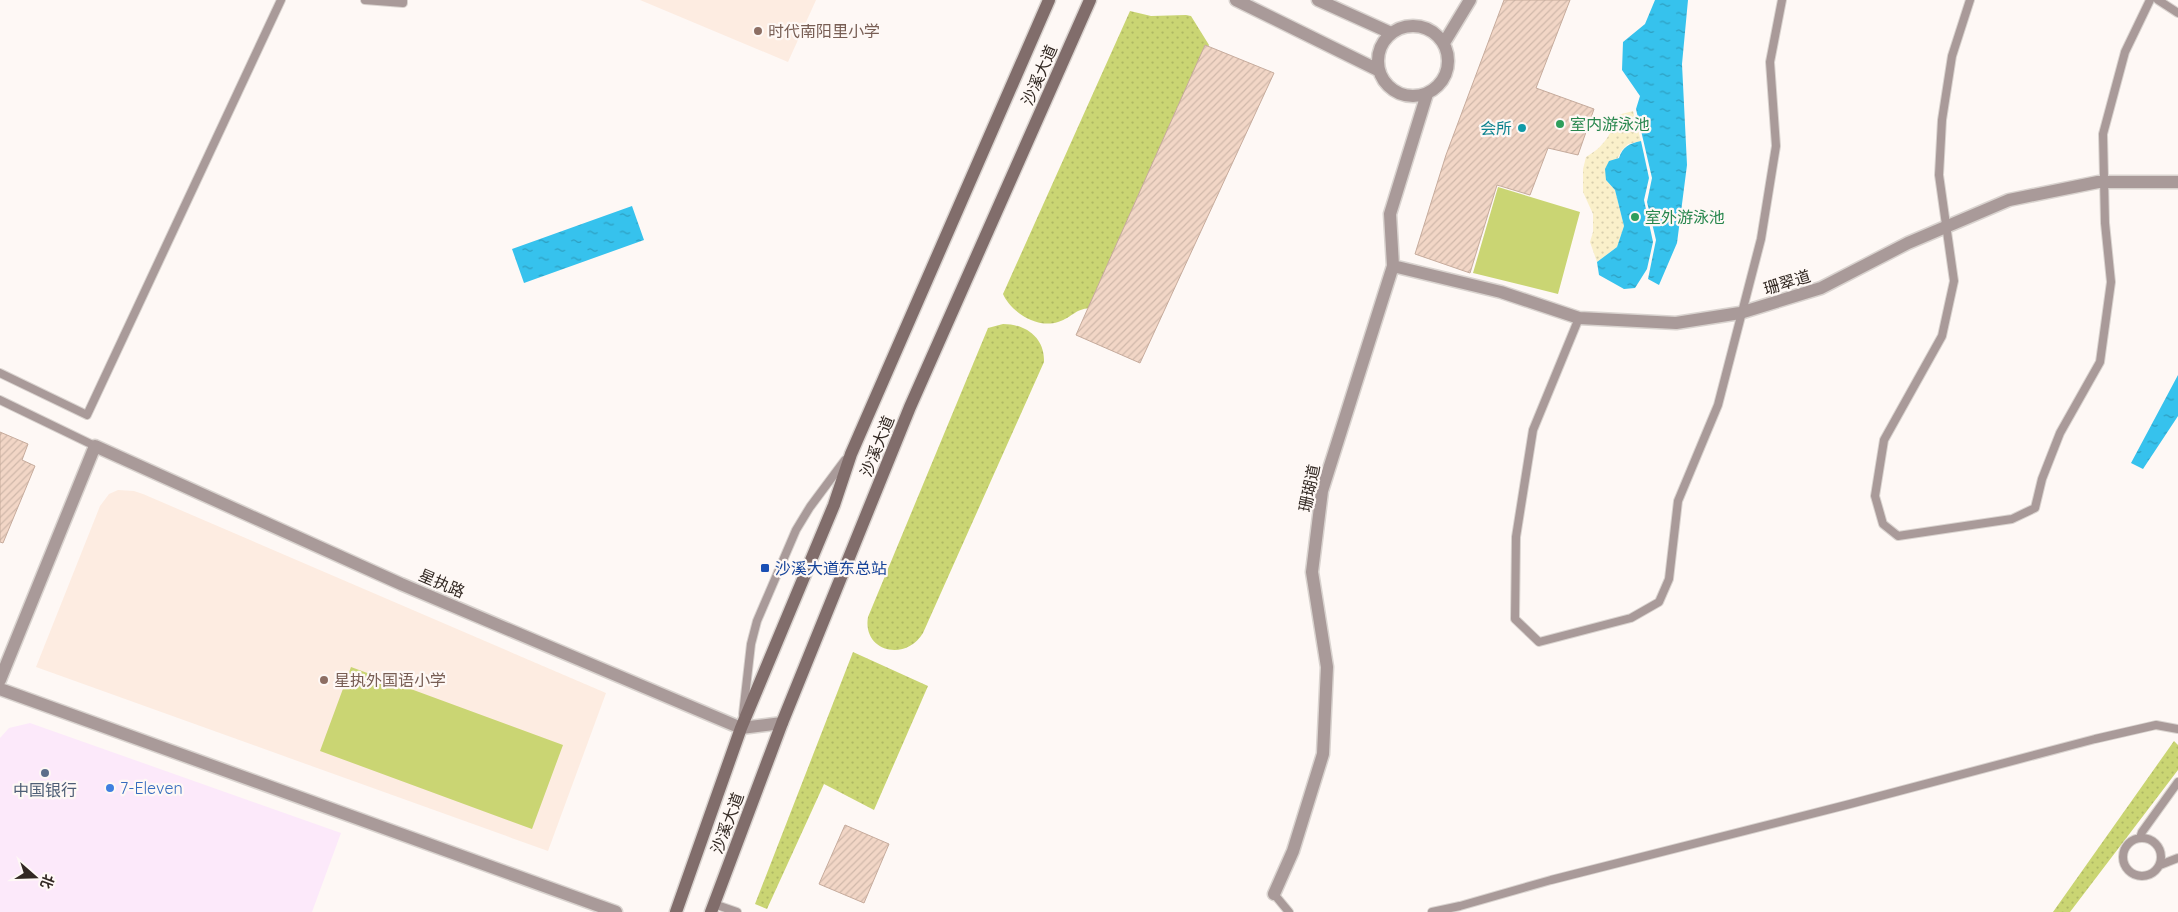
<svg xmlns="http://www.w3.org/2000/svg" width="2178" height="912" viewBox="0 0 2178 912" font-family="Quicksand,'Noto Sans SC',sans-serif">
  <style>
    .commercial { fill: #fce9fa }
    .education { fill: #fdece1 }
    .grass { fill: url(#grass-dots) }
    .sand { fill: url(#sand-dots) }
    .park { fill: #cad573 }
    .water { fill: url(#water-ripples) }
    .building { fill: url(#building-hatch); stroke: #c6ab9c }
    .lines { fill: none; stroke-linecap: round; stroke-linejoin: round }
    .service-casing { stroke: #d9d3cf; stroke-width: 10 }
    .minor-casing { stroke: #d9d3cf; stroke-width: 15 }
    .tertiary-casing { stroke: #d9d3cf; stroke-width: 15 }
    .secondary-casing { stroke: #d9d3cf; stroke-width: 15 }
    .service { stroke: #a99a99; stroke-width: 8 }
    .minor { stroke: #a99a99; stroke-width: 12 }
    .tertiary { stroke: #a99a99; stroke-width: 12 }
    .secondary { stroke: #816d6b; stroke-width: 12 }
    .education-dot { fill: #8d6e63; stroke: #fef8f5; stroke-width: 2 }
    .leisure-dot { fill: #2e9e5b; stroke: #fef8f5; stroke-width: 2 }
    .culture-dot { fill: #0f9aa8; stroke: #fef8f5; stroke-width: 2 }
    .transit-dot { fill: #1a4fb4; stroke: #fef8f5; stroke-width: 2 }
    .service-dot { fill: #5c6f8a; stroke: #fef8f5; stroke-width: 2 }
    .shop-dot { fill: #3f7fe0; stroke: #fef8f5; stroke-width: 2 }
    .labels { text-anchor: middle; dominant-baseline: central; stroke-width: 4.5; stroke-linejoin: round; paint-order: stroke }
    .education-label { font-size: 16px; fill: #785e54; stroke: #fef8f5; text-anchor: start }
    .street-label { font-size: 16px; fill: #322822; stroke: #fef8f5 }
    .leisure-label { font-size: 16px; fill: #27864d; stroke: #fef8f5; text-anchor: start }
    .culture-label { font-size: 16px; fill: #0d838f; stroke: #fef8f5; text-anchor: end }
    .transit-label { font-size: 16px; fill: #164399; stroke: #fef8f5; text-anchor: start }
    .shop-label { font-size: 16px; fill: #366cbe; stroke: #fef8f5; text-anchor: start }
    .service-label { font-size: 16px; fill: #4e5e75; stroke: #fef8f5 }
  </style>
  <defs>
    <pattern id="grass-dots" width="8" height="8" patternUnits="userSpaceOnUse" patternTransform="scale(1.25)"><rect width="8" height="8" fill="#cad573"/><path d="M2 2h.1M6 6h.1" fill="none" stroke="#aeb763" stroke-width="1.8" stroke-linecap="round"/></pattern>
    <pattern id="sand-dots" width="8" height="8" patternUnits="userSpaceOnUse" patternTransform="scale(1.25)"><rect width="8" height="8" fill="#faf0ca"/><path d="M2 2h.1M6 6h.1" fill="none" stroke="#d7cead" stroke-width="1.8" stroke-linecap="round"/></pattern>
    <pattern id="water-ripples" width="26" height="14" patternUnits="userSpaceOnUse" patternTransform="scale(1.25)"><rect width="26" height="14" fill="#36c2ed"/><path d="M2 4q2-2 4 0t4 0M15 11q2-2 4 0t4 0" fill="none" stroke="#2e9ec0"/></pattern>
    <pattern id="building-hatch" width="6" height="6" patternUnits="userSpaceOnUse" patternTransform="scale(1.25)"><rect width="6" height="6" fill="#f2d6c6"/><path d="M-1 1l2-2M0 6l6-6M5 7l2-2" fill="none" stroke="#d0b8aa"/></pattern>
  </defs>
  <rect width="100%" height="100%" fill="#fef8f5"/>
  <path class="commercial" d="M30 723 341 833 312 912H0V738L9 728Z"/>
  <path class="education" d="M640 0H816L788 62Z
    M118 490 134 491 143 494 606 693 548 851 36 667 100 506 109 494Z"/>
  <path class="grass" d="M1130 11 1151 16 1186 15 1191 16 1209 45 1094 308C1074 308 1074 317 1058 322 1037 329 1011 312 1003 294Z
    M1003 324C1026 324 1045 338 1044 362L923 633C906 662 862 652 868 617L988 328Z
    M853 652 928 686 874 810 824 784 767 909 755 904Z
    M2174 741 2178 745V770L2070 912H2053Z"/>
  <path class="sand" d="M1633 111 1641 141 1628 144 1622 150 1606 180 1615 190 1624 226 1617 247 1597 262 1590 242 1593 232V214L1583 192V169L1586 157C1604 147 1611 134 1618 115Z"/>
  <path class="park" d="M1498 187 1580 212 1558 294 1473 273Z
    M351 667 563 745 532 829 320 751Z"/>
  <path class="water" d="M1655 0H1688L1682 64 1687 165 1677 243 1659 285 1648 279 1656 240 1647 202 1652 178 1636 109 1640 96 1622 70 1623 42 1645 24Z
    M1641 141 1649 178 1644 200 1653 242 1647 269 1635 288 1624 289 1599 275 1597 262 1617 247 1624 226 1615 190 1606 180 1605 169 1609 161 1619 158C1623 146 1629 144 1641 141Z
    M632 206 644 240 524 283 512 249Z
    M2178 375V416L2143 469 2131 463Z"/>
  <path class="building" d="M1504 0H1570L1536 88 1594 109 1578 155 1548 148 1530 195 1497 185 1470 273 1415 254 1446 155Z
    M1205 45 1274 73 1140 363 1076 335Z
    M0 432 28 444 22 460 35 466 3 543 0 542Z
    M845 825 889 844 864 903 819 884Z"/>
  <g class="lines">
    <defs>
      <path id="service" d="M365 0 403 3V0
        M1970 0 1952 56 1942 120 1939 175 1954 281 1942 336 1884 440 1875 496 1883 524 1898 536 2012 519 2035 508 2042 479 2060 433 2100 362 2111 282 2105 223 2103 134 2125 52 2150 0
        M2158 0 2178 13
        M1579 318 1533 430 1516 537 1515 619 1539 642 1631 618 1659 602 1669 579 1678 501 1718 405 1761 239 1776 146 1770 62 1782 0
        M0 373 87 415 281 0
        M0 400 95 446
        M743 714 751 644 757 621 796 530 810 507 845 460
        M2123 857a19 19 0 1 1 38 0a19 19 0 1 1-38 0Z
        M2140 838 2142 832 2178 782
        M2160 865 2178 858
        M1274 894 1289 912
        M714 904 737 912
        M1432 912 1460 906 1551 880 1850 804 2095 739 2156 725 2178 729"/>
      <path id="minor" d="M1236 0 1378 70
        M1318 0 1391 33
        M1378 61a35 35 0 1 1 70 0a35 35 0 1 1-70 0Z
        M1444 43 1470 0
        M1393 266 1501 292 1579 318 1676 323 1740 313 1821 288 1908 243 2009 200 2098 182H2178
        M1274 894 1293 851 1323 754 1327 667 1312 572 1322 491 1393 266 1390 214 1427 94"/>
      <path id="tertiary" d="M0 680 95 446 401 584 741 728 782 723
        M0 689 616 912"/>
      <path id="secondary" d="M676 912 741 728 834 505 851 454 1049 0
        M711 912 782 723 910 407 1090 0"/>
    </defs>
    <use href="#service" class="service-casing"/>
    <use href="#minor" class="minor-casing"/>
    <use href="#tertiary" class="tertiary-casing"/>
    <use href="#secondary" class="secondary-casing"/>
    <use href="#service" class="service"/>
    <use href="#minor" class="minor"/>
    <use href="#tertiary" class="tertiary"/>
    <use href="#secondary" class="secondary"/>
  </g>
  <g class="education-dot">
    <circle cx="758" cy="31" r="5"/>
    <circle cx="324" cy="680" r="5"/>
  </g>
  <g class="leisure-dot">
    <circle cx="1560" cy="124" r="5"/>
    <circle cx="1635" cy="217" r="5"/>
  </g>
  <circle class="culture-dot" cx="1522" cy="128" r="5"/>
  <rect class="transit-dot" x="760" y="563" width="10" height="10" rx="2.5"/>
  <circle class="service-dot" cx="45" cy="773" r="5"/>
  <circle class="shop-dot" cx="110" cy="788" r="5"/>
  <g class="labels">
    <g class="education-label">
      <text x="768" y="31">时代南阳里小学</text>
      <text x="334" y="680">星执外国语小学</text>
    </g>
    <g class="street-label">
      <text transform="translate(1039 75) rotate(-66)">沙溪大道</text>
      <text transform="translate(1787 282) rotate(-17)">珊翠道</text>
      <text transform="translate(877 446) rotate(-68)">沙溪大道</text>
      <text transform="translate(1309 488) rotate(-78)">珊瑚道</text>
      <text transform="translate(442 583) rotate(23)">星执路</text>
      <text transform="translate(727 823) rotate(-69)">沙溪大道</text>
    </g>
    <g class="leisure-label">
      <text x="1570" y="124">室内游泳池</text>
      <text x="1645" y="217">室外游泳池</text>
    </g>
    <g class="culture-label">
      <text x="1512" y="128">会所</text>
    </g>
    <g class="transit-label">
      <text x="775" y="568">沙溪大道东总站</text>
    </g>
    <g class="shop-label">
      <text x="120" y="788">7-Eleven</text>
    </g>
    <g class="service-label">
      <text x="45" y="790">中国银行</text>
    </g>
  </g>
  <g transform="translate(35 877) rotate(110)" stroke="#fef8f5" stroke-width="4" paint-order="stroke">
  <path d="M0-4L9 19L0 12L-9 19Z" fill="#322822"/>
  <text y="-8" font-size="14" font-weight="bold" text-anchor="middle" fill="#322822">北</text>
  </g>
</svg>
